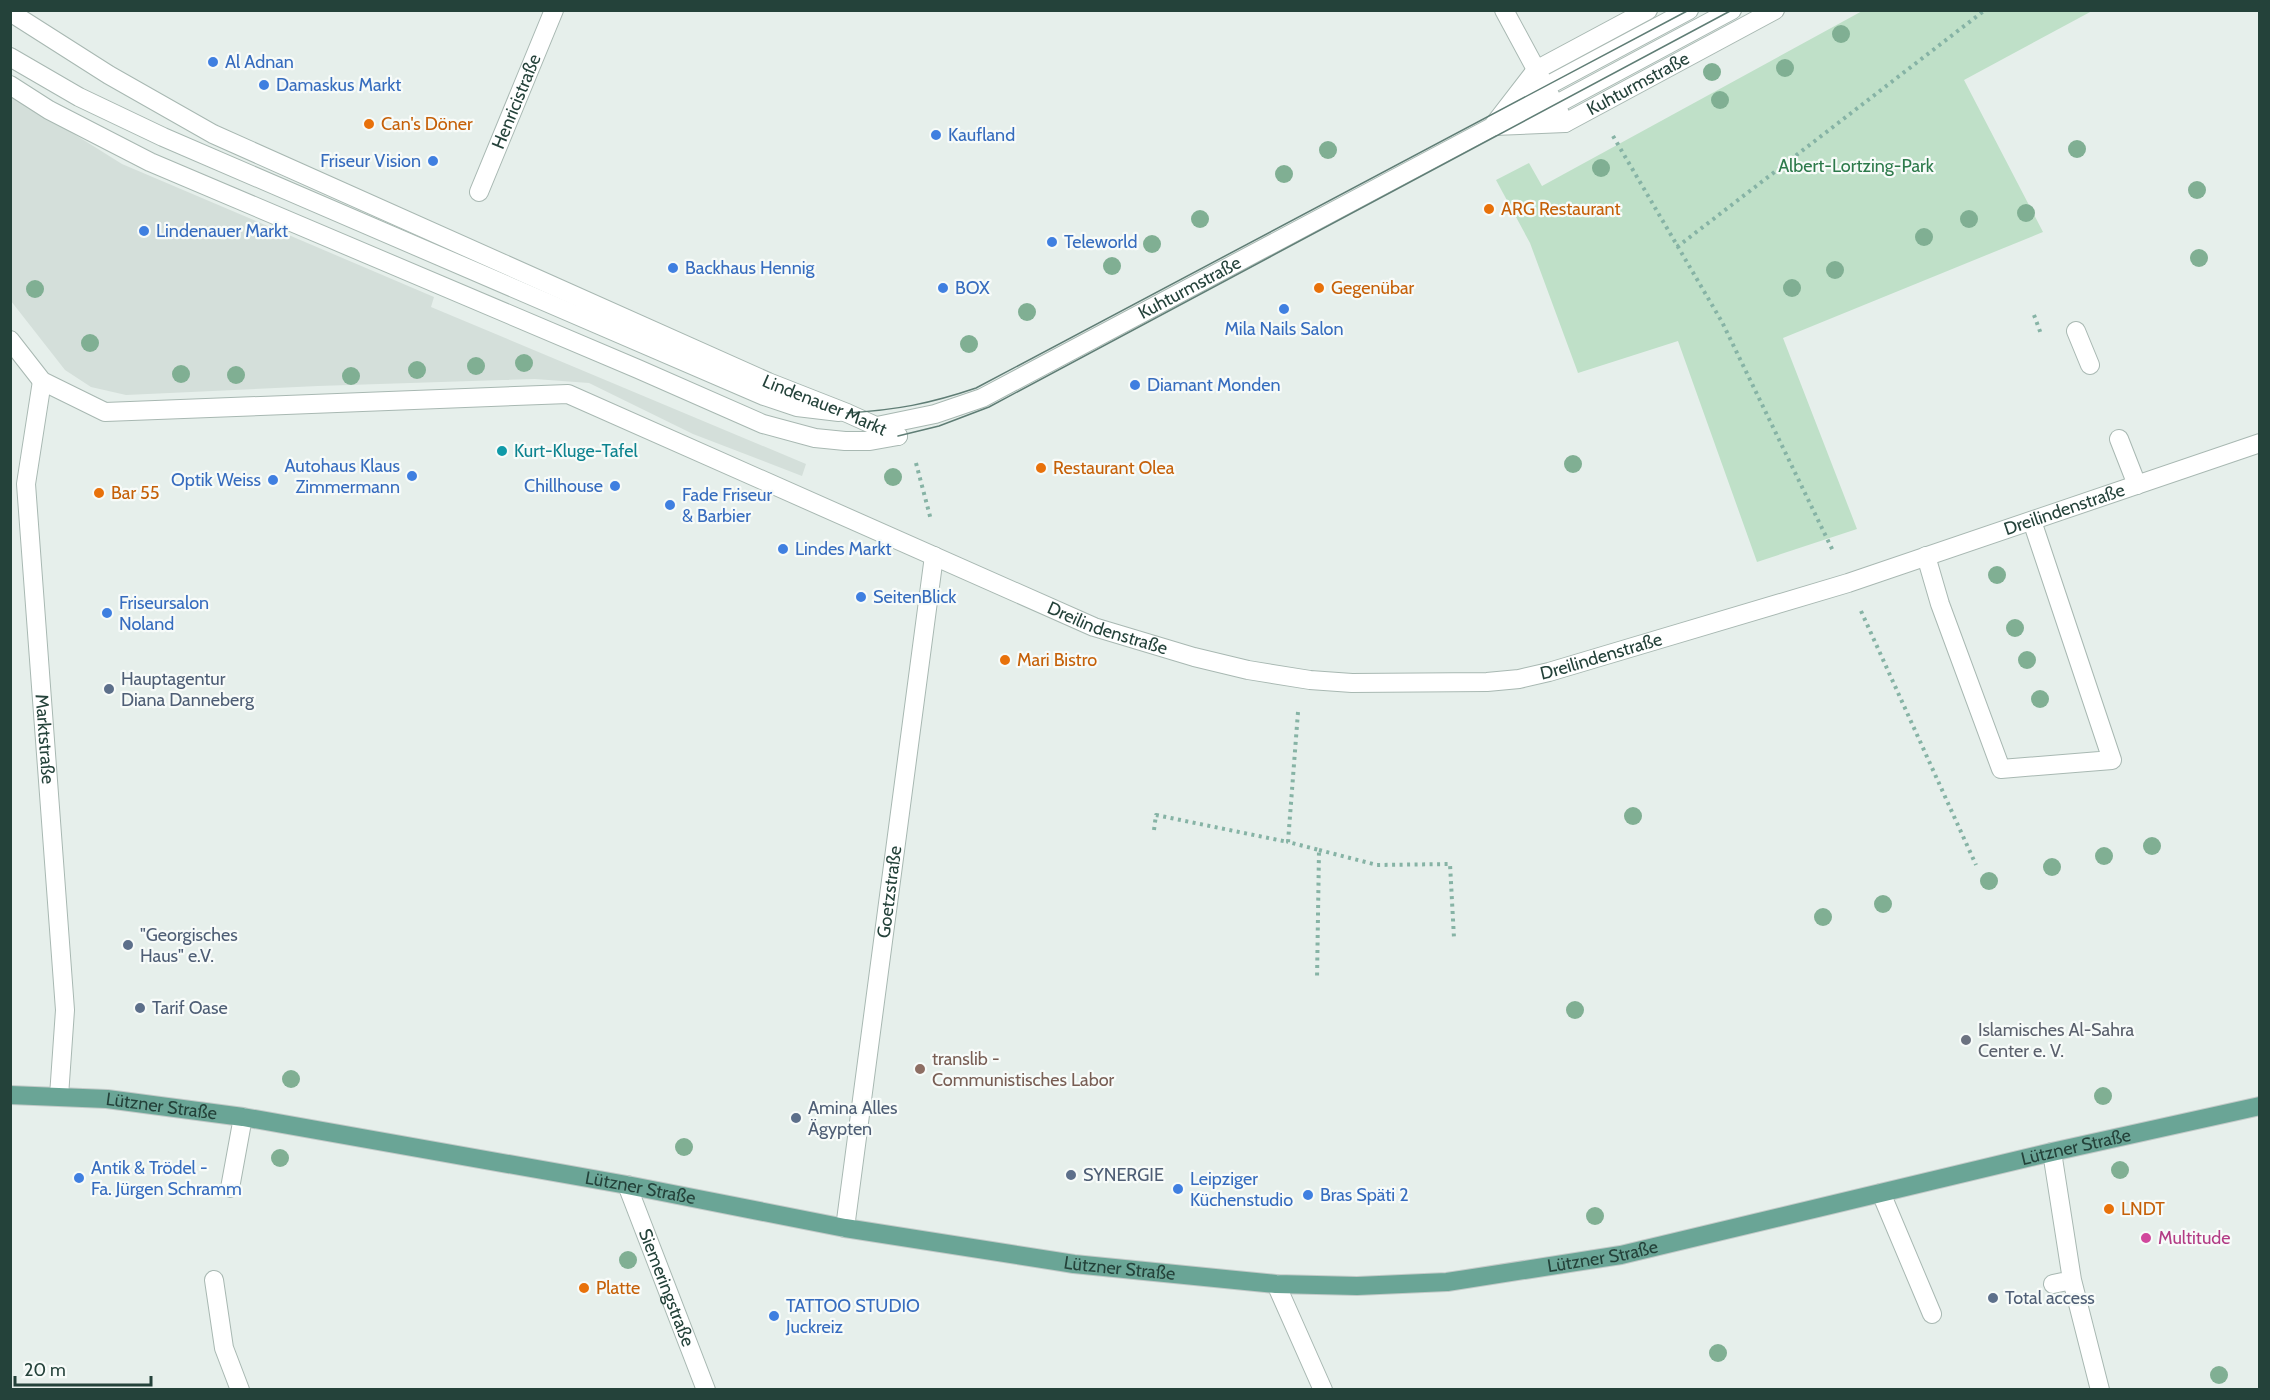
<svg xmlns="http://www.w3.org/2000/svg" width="2270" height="1400" viewBox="0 0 2270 1400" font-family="Cabin,sans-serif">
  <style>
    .built { fill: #d4dfda }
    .green { fill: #bfe0c8 }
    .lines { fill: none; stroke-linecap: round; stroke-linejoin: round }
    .service-casing { stroke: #a8b8b2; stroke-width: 20 }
    .minor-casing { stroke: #a8b8b2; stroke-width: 20 }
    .primary-casing { stroke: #c2cac8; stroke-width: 20 }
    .path { stroke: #86b3a5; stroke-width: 4; stroke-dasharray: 3 4.5; stroke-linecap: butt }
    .service { stroke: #fff; stroke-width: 18 }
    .minor { stroke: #fff; stroke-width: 18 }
    .primary { stroke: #6aa596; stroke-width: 18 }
    .tram { stroke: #5f7d75; stroke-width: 1.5 }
    .tree { fill: #80af93 }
    .shop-dot { fill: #3f7fe0; stroke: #f7fbf9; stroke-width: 2 }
    .food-dot { fill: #e8710a; stroke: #f7fbf9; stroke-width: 2 }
    .culture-dot { fill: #0f9aa8; stroke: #f7fbf9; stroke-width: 2 }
    .service-dot { fill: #5c6f8a; stroke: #f7fbf9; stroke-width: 2 }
    .worship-dot { fill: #6b7280; stroke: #f7fbf9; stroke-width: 2 }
    .education-dot { fill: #8d6e63; stroke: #f7fbf9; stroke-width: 2 }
    .hotel-dot { fill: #d1479c; stroke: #f7fbf9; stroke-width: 2 }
    .labels { text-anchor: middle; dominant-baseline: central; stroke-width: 4.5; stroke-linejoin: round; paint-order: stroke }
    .shop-label { font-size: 18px; fill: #366cbe; stroke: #f7fbf9; text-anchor: start }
    .street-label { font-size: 18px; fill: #24423a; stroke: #f7fbf9 }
    .food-label { font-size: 18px; fill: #c56008; stroke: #f7fbf9; text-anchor: start }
    .park-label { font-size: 18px; fill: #2d7a4b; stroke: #f7fbf9 }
    .culture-label { font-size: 18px; fill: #0d838f; stroke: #f7fbf9; text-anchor: start }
    .service-label { font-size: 18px; fill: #4e5e75; stroke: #f7fbf9; text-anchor: start }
    .worship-label { font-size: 18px; fill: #5b616d; stroke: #f7fbf9; text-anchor: start }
    .education-label { font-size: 18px; fill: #785e54; stroke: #f7fbf9; text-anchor: start }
    .hotel-label { font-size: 18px; fill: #b23c85; stroke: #f7fbf9; text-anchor: start }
  </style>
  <rect width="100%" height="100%" fill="#e6efeb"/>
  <path class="built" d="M10 94 122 164 434 297 431 307 806 464 802 476 693 434 589 383 535 379 318 386 126 395 91 387 65 370 11 301Z"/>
  <path class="green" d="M1864 10 2092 11 1964 80 2043 232 1783 338 1857 529 1757 562 1678 341 1578 373 1530 243 1496 180 1529 163 1542 186Z"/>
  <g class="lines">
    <defs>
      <path id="service" d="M10 57 79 97 163 137 764 396 797 407 839 412
        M10 85 49 110 150 162 638 369 763 424 815 438 845 441H870L898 436
        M1507 116 1545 87 1689 10
        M1502 123 1555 105 1732 10
        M2076 331 2090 365
        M2119 439 2137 485
        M1926 556 1940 604 2001 769 2112 760 2032 521
        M2052 1152 2072 1280 2053 1284
        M230 1188 243 1117
        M1881 1193 1932 1314
        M214 1280 224 1348 240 1390
        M2072 1280 2100 1390"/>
      <g id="minor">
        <path d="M1504 10 1565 123"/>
        <path id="s1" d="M10 12 109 75 213 134 768 382 847 413 898 436"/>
        <path id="s2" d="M1494 126 1565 123 1775 10"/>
        <path id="s3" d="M479 192 554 10"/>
        <path id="s4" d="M10 340 42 381 105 412 568 394 1094 627 1194 657 1248 670 1310 680 1352 683 1487 682 1519 679 1549 672 1848 583 2260 443"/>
        <path id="s5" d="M42 381 26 484 65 1010 59 1096"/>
        <path id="s6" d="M877 426 935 414 982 398 1492 127 1536 70 1648 10"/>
        <path id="s7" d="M627 1185 706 1390"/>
        <path id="s8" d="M845 1228 934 556"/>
        <path d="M1276 1284 1323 1390"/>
      </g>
      <g id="primary">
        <path id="s9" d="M10 1095 107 1099 243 1117 627 1185 845 1228 1074 1264 1276 1284 1357 1286 1447 1282 1621 1255 2052 1152 2260 1106"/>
      </g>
    </defs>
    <use href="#service" class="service-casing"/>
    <use href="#minor" class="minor-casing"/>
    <use href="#primary" class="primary-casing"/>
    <path class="path" d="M1613 136 1722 322 1834 553
      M1677 247 1985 10
      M2034 315 2041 334
      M916 463 931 520
      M1861 611 1976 865
      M1298 712 1288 842 1319 850 1317 980
      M1154 830 1156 815 1288 842
      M1319 850 1377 865 1450 864 1454 938"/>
    <use href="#service" class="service"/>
    <use href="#minor" class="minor"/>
    <use href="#primary" class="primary"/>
    <path class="tram" d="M847 413C896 410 929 404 976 388L1689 10
      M898 436 939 426 989 407 1732 10"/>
  </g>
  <g class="tree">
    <circle cx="1841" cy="34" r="9"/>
    <circle cx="1785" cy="68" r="9"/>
    <circle cx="1712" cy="72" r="9"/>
    <circle cx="1720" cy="100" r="9"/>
    <circle cx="2077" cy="149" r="9"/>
    <circle cx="1328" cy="150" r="9"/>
    <circle cx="1601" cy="168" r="9"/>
    <circle cx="1284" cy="174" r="9"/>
    <circle cx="2197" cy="190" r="9"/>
    <circle cx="2026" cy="213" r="9"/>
    <circle cx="1200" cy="219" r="9"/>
    <circle cx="1969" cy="219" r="9"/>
    <circle cx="1924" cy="237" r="9"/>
    <circle cx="1152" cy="244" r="9"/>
    <circle cx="2199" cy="258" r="9"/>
    <circle cx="1112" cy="266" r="9"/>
    <circle cx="1835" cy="270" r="9"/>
    <circle cx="1792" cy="288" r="9"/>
    <circle cx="35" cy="289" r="9"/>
    <circle cx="1027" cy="312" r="9"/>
    <circle cx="90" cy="343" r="9"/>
    <circle cx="969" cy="344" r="9"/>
    <circle cx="524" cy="363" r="9"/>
    <circle cx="476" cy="366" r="9"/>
    <circle cx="417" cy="370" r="9"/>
    <circle cx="181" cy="374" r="9"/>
    <circle cx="236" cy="375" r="9"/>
    <circle cx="351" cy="376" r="9"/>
    <circle cx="1573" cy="464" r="9"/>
    <circle cx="893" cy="477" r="9"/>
    <circle cx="1997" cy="575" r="9"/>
    <circle cx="2015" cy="628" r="9"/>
    <circle cx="2027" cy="660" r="9"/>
    <circle cx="2040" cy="699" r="9"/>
    <circle cx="1633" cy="816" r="9"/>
    <circle cx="2152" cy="846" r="9"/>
    <circle cx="2104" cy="856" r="9"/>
    <circle cx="2052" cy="867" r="9"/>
    <circle cx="1989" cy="881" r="9"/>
    <circle cx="1883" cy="904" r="9"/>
    <circle cx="1823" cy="917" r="9"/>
    <circle cx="1575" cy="1010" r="9"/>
    <circle cx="291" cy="1079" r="9"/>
    <circle cx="2103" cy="1096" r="9"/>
    <circle cx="684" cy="1147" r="9"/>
    <circle cx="280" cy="1158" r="9"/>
    <circle cx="2120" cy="1170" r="9"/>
    <circle cx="1595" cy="1216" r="9"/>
    <circle cx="628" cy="1260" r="9"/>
    <circle cx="1718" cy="1353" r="9"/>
    <circle cx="2219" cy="1375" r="9"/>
  </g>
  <g class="shop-dot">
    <circle cx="213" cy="62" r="6"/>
    <circle cx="264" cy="85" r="6"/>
    <circle cx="936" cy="135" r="6"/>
    <circle cx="433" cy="161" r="6"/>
    <circle cx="144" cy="231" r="6"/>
    <circle cx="1052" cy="242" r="6"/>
    <circle cx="673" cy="268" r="6"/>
    <circle cx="943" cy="288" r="6"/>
    <circle cx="1284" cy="309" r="6"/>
    <circle cx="1135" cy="385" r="6"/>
    <circle cx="412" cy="476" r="6"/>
    <circle cx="273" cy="480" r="6"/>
    <circle cx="615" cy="486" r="6"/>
    <circle cx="670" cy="505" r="6"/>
    <circle cx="783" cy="549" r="6"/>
    <circle cx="861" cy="597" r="6"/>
    <circle cx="107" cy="613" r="6"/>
    <circle cx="79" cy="1178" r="6"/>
    <circle cx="1178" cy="1189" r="6"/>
    <circle cx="1308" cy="1195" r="6"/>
    <circle cx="774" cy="1316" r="6"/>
  </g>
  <g class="food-dot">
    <circle cx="369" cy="124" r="6"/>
    <circle cx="1489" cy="209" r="6"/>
    <circle cx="1319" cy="288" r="6"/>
    <circle cx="1041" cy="468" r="6"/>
    <circle cx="99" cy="493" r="6"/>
    <circle cx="1005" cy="660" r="6"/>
    <circle cx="2109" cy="1209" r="6"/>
    <circle cx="584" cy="1288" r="6"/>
  </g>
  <circle class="culture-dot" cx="502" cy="451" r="6"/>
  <g class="service-dot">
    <circle cx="109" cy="689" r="6"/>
    <circle cx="128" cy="945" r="6"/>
    <circle cx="140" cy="1008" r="6"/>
    <circle cx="796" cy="1118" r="6"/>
    <circle cx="1071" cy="1175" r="6"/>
    <circle cx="1993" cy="1298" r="6"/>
  </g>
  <circle class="worship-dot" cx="1966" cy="1040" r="6"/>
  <circle class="education-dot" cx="920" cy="1069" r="6"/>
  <circle class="hotel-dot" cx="2146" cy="1238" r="6"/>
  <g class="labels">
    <g class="shop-label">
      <text x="225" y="62">Al Adnan</text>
      <text x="276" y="85">Damaskus Markt</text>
      <text x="948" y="135">Kaufland</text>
      <text x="421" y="161" text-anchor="end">Friseur Vision</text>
      <text x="156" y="231">Lindenauer Markt</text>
      <text x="1064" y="242">Teleworld</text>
      <text x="685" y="268">Backhaus Hennig</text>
      <text x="955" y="288">BOX</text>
      <text x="1284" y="329" text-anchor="middle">Mila Nails Salon</text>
      <text x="1147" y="385">Diamant Monden</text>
      <text x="400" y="466" text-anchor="end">Autohaus Klaus<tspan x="400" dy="21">Zimmermann</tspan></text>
      <text x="261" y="480" text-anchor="end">Optik Weiss</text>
      <text x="603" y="486" text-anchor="end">Chillhouse</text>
      <text x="682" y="495">Fade Friseur<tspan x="682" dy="21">&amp; Barbier</tspan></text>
      <text x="795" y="549">Lindes Markt</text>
      <text x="873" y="597">SeitenBlick</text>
      <text x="119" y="603">Friseursalon<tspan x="119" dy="21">Noland</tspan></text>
      <text x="91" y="1168">Antik &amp; Trödel -<tspan x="91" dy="21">Fa. Jürgen Schramm</tspan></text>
      <text x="1190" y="1179">Leipziger<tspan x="1190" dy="21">Küchenstudio</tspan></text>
      <text x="1320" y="1195">Bras Späti 2</text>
      <text x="786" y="1306">TATTOO STUDIO<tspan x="786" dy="21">Juckreiz</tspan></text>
    </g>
    <g class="street-label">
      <text stroke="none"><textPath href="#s2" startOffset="154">Kuhturmstraße</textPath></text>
      <text stroke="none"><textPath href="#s3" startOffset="98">Henricistraße</textPath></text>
      <text stroke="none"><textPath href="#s6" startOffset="344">Kuhturmstraße</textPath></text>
      <text stroke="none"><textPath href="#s1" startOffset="906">Lindenauer Markt</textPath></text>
      <text stroke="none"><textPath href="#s4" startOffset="2164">Dreilindenstraße</textPath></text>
      <text stroke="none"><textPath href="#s4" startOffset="1174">Dreilindenstraße</textPath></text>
      <text stroke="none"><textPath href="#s4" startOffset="1678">Dreilindenstraße</textPath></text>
      <text stroke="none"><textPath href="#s5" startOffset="360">Marktstraße</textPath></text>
      <text stroke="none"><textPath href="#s8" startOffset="339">Goetzstraße</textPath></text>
      <text stroke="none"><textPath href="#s9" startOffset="152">Lützner Straße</textPath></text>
      <text stroke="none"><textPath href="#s9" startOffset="2096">Lützner Straße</textPath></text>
      <text stroke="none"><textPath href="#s9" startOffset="638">Lützner Straße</textPath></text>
      <text stroke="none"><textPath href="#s9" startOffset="1610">Lützner Straße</textPath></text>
      <text stroke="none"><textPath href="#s9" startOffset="1124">Lützner Straße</textPath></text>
      <text stroke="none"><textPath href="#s7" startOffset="110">Siemeringstraße</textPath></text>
    </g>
    <g class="food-label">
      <text x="381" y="124">Can's Döner</text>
      <text x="1501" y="209">ARG Restaurant</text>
      <text x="1331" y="288">Gegenübar</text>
      <text x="1053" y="468">Restaurant Olea</text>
      <text x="111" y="493">Bar 55</text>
      <text x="1017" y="660">Mari Bistro</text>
      <text x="2121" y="1209">LNDT</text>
      <text x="596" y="1288">Platte</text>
    </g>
    <g class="park-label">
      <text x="1856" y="166">Albert-Lortzing-Park</text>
    </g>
    <g class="culture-label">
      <text x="514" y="451">Kurt-Kluge-Tafel</text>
    </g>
    <g class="service-label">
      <text x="121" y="679">Hauptagentur<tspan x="121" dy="21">Diana Danneberg</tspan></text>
      <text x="140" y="935">"Georgisches<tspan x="140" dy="21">Haus" e.V.</tspan></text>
      <text x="152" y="1008">Tarif Oase</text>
      <text x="808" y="1108">Amina Alles<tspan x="808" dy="21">Ägypten</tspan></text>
      <text x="1083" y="1175">SYNERGIE</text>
      <text x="2005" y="1298">Total access</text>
    </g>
    <g class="worship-label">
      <text x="1978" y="1030">Islamisches Al-Sahra<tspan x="1978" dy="21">Center e. V.</tspan></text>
    </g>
    <g class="education-label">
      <text x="932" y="1059">translib -<tspan x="932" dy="21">Communistisches Labor</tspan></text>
    </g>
    <g class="hotel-label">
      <text x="2158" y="1238">Multitude</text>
    </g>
  </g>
  <rect width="2270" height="1400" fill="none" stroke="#24423a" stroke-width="24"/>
  <path d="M15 1376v9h136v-9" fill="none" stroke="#24423a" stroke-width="3"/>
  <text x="24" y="1376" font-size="18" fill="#24423a" stroke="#f7fbf9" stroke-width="4.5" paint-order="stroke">20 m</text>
</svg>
